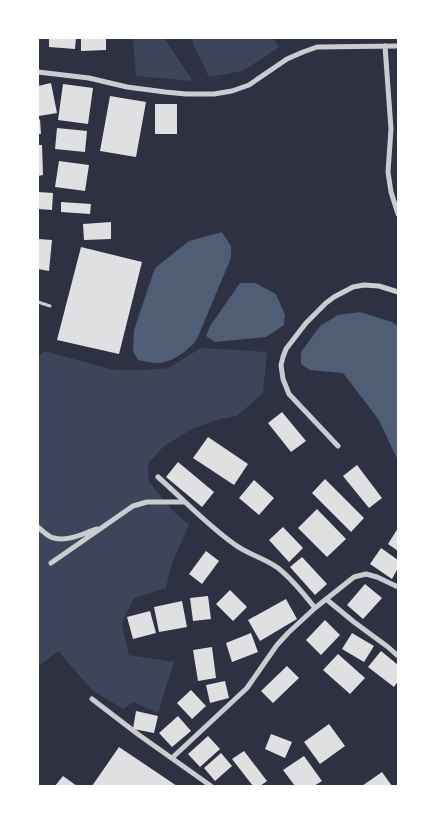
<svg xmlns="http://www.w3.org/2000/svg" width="436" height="824" viewBox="0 0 436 824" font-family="Georgia,serif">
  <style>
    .green { fill: #3c4559 }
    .water { fill: #4f5d75 }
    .building { fill: #e0e0e3 }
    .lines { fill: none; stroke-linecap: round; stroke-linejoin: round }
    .service { stroke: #caccd0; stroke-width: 3 }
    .minor { stroke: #caccd0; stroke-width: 5 }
  </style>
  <rect width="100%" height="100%" fill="#2d3142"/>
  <path class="green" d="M133 38H164L193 81 136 76Z
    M194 38H273L279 47 243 71 209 77 192 42Z
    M201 348 267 352 263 393 237 416 220 419 192 429 163 447 148 464 149 482 174 512 189 525 172 563 166 588 134 598 122 623 129 655 174 662 158 713 133 702 123 709 92 690 58 651 38 667V357L44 351 114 370H146L168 368Z"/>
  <path class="water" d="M222 232 231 246V258L197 339C189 350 173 362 159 363 152 363 145 361 138 360L133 351 134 330 155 268 189 241Z
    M240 283H255L276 294 285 315 284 325 266 337 215 342 206 336 210 326Z
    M360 312 392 322 398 326V461L379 420 343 373 310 370 301 364V352L320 326 338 315Z"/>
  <path class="building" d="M49 38H76L75 49 49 47Z
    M81 38H106V50L81 51Z
    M51 83 57 113 39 116 38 111V86Z
    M63 84 93 88 88 124 58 120Z
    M110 96 146 102 136 157 100 151Z
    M155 104H177V134H155Z
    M40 119 41 134H38V120Z
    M57 128 87 131 85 152 55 149Z
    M38 145H42L43 175 38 176Z
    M59 161 89 165 85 191 55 187Z
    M38 192 53 193 52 210 38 209Z
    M61 202 91 204 90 214 61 212Z
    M111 222V239L84 240 83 224Z
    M38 239 52 240 49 271 38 269Z
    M81 247 142 262 119 354 57 340Z
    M282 412 306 441 291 452 268 423Z
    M208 437 248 464 234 485 193 458Z
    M178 462 214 492 202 507 166 477Z
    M357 465 382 498 369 508 343 476Z
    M325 479 364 518 351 532 312 493Z
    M254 480 274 498 259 515 239 498Z
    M317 509 346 539 327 557 298 528Z
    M283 527 303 548 289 562 269 540Z
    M398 528V551L388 544Z
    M381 548 398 560V568L392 579 370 564Z
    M206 551 219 561 202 584 189 574Z
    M302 557 327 584 315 595 290 567Z
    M365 584 382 598 363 619 347 605Z
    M230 590 247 607 233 621 216 604Z
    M208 596 211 619 193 621 190 598Z
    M286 599 297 619 260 641 248 620Z
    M182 601 187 627 159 632 154 607Z
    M150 611 156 633 133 639 127 617Z
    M325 620 340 635 321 655 306 640Z
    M251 633 258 652 232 662 226 643Z
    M352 633 374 646 364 662 342 649Z
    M212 647 216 678 198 681 193 650Z
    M381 651 398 665V681L394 687 368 667Z
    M338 654 365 678 350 694 323 670Z
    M287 666 299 678 273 703 261 691Z
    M225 681 229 698 210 703 206 685Z
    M191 690 206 706 192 719 177 703Z
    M136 711 158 716 154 733 133 729Z
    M178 716 191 731 172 747 159 733Z
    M329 724 345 746 320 764 304 742Z
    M271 734 292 742 285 758 265 749Z
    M208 736 220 749 200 767 188 754Z
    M119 747 177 786H92Z
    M244 751 267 781 260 786H253L232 759Z
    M221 753 232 766 215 781 204 768Z
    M304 756 322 781 314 786H295L283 770Z
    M382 772 392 786H362Z
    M63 776 77 786H55Z"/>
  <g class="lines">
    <path class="service" d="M38 302 50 306"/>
    <path class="minor" d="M385 46 391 129 388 172 391 192 398 214
      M38 72 89 78 127 87 165 92 186 94H214L232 91 249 85 287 59 303 52 317 47 398 46
      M338 446 289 394 283 379 281 365 283 357 286 349 306 323 326 303 334 297 353 287 364 285 379 286 398 292
      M158 477C183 499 206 524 234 544 247 554 264 558 278 568 292 579 304 594 315 608
      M38 527C43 531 48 537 54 538 68 542 84 533 97 529
      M51 563 133 506 147 502H185
      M326 599 354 622 388 647 398 656
      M92 699 139 735 211 786
      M172 758 247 688 277 645 288 633 315 608 354 577 366 574 377 577 398 587"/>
  </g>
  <rect width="436" height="824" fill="none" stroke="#ffffff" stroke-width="78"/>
</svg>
